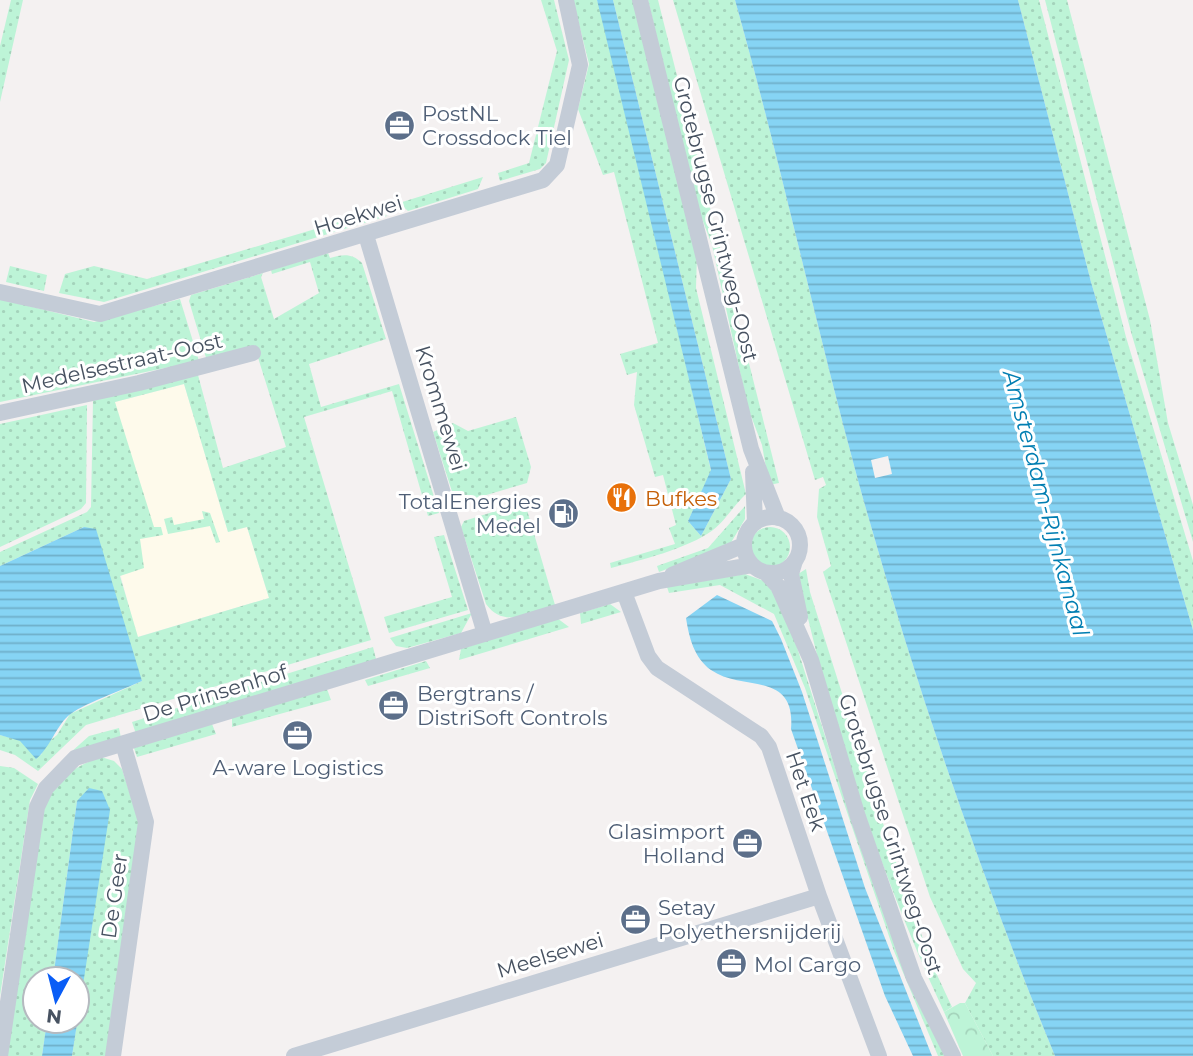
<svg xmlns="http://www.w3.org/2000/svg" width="1193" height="1056" viewBox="0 0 1193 1056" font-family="Montserrat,sans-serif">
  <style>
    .commercial { fill: #fefaeb }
    .grass { fill: url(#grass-dots); fill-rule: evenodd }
    .forest { fill: url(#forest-crowns) }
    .water { fill: url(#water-rules) }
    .pier { fill: #f4f1f1 }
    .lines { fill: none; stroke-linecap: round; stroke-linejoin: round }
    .minor { stroke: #c4ccd7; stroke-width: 16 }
    .labels { text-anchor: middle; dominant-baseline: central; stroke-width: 6; stroke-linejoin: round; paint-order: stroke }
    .service-label { font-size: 21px; fill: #4e5e75; stroke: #fff; text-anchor: start }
    .street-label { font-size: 21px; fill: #475261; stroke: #fff }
    .food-label { font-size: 21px; fill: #c56008; stroke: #fff; text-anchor: start }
    .water-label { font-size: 23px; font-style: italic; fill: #017eb2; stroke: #fff }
  </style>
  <defs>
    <pattern id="grass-dots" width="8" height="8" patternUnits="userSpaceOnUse" patternTransform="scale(1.75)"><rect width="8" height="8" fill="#bdf4d7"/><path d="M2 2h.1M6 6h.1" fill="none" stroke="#a4d3bb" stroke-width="1.8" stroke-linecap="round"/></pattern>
    <pattern id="forest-crowns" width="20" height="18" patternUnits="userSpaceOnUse" patternTransform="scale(1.75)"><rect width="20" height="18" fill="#bdf4d7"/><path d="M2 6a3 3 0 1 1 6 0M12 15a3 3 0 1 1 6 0" fill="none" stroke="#a4d3bb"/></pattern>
    <pattern id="water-rules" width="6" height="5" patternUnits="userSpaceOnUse" patternTransform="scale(1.75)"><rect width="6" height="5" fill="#86d4f4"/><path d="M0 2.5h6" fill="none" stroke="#6fafc9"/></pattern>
  </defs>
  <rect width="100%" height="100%" fill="#f4f1f1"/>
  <path class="commercial" d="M184 384 228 532 247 527 269 598 137 637 116 557 115 402Z"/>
  <path class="grass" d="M11 0H23L0 102V46Z
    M541 0H554L569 60 546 163 540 169 500 181 498 173 529 163 557 51Z
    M573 0H597L604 19 711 471 688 521 701 536 731 479 613 0H633L697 254 696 288 746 494C734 505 725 521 713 530 687 549 641 560 611 568L610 563 675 544 669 528 676 525 663 475 655 477 634 405 637 372 627 375 620 354 658 343 614 172 603 175 578 109 589 64Z
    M648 0H658L779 483 769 485 762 445 748 408 712 245 696 203Z
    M673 0H735C780 160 815 323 859 484 913 678 978 869 1055 1056H993L965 1003 976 983 963 969 930 897 823 572 831 566 817 517 819 489 826 485 823 477 815 480Z
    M1018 0H1039L1126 337 1193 561V630L1091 282Z
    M1045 0H1067L1150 320 1168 423 1193 505V542L1131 332Z
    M483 177 478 189 408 211 399 203Z
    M379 210 387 216 104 302 59 293 65 274 94 266 147 279Z
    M328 253 330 258C343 254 352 253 362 263L386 339 309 364 321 407 399 384 439 513 428 516 392 391 304 417 371 640 86 725 38 771 15 755 0 750V735L20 740 41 755 46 744 57 735 70 714 142 681 84 527 0 566V552L87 512 91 507 93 400 198 375 223 468 286 447 255 348 207 361 189 301 191 295 263 273 261 277 274 319 319 293 310 262 272 274 271 270ZM184 384 228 532 247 527 269 598 138 637 120 576 144 568 140 539 163 535 161 527H154L115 402Z
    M10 266 47 275 44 291 6 282Z
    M0 299 94 322 180 299 199 361 0 402Z
    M87 405 86 503 81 509 0 547V424Z
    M516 417 531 467 527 483 456 504 433 432 453 423 468 431Z
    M515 505H522L527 510 555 605C530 613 504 629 486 604L461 527 464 521Z
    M745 506V519L729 546 659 572 657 566 708 548Z
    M202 511 210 513 220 542 216 543 210 526 168 534 164 519 172 517 174 525 204 519Z
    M750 547a20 20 0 1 1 40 0a20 20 0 1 1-40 0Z
    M444 535 468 610 389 633 384 617 452 597 434 537Z
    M806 569 810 592 888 839 931 962 952 1007 944 1012C880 873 830 724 798 574Z
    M745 574 767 582 790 625 837 774 948 1056H938L894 951 805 688 774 614 720 585 669 593 667 587Z
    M610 604 621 612 581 624 580 613Z
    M472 613 461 633 407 648 396 646 390 638Z
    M557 618 569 627 459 660 461 649Z
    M373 647 376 659 136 734 132 722Z
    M426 661 430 668 368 686 365 680Z
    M327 689 331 700 232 727V718Z
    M212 724 216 734 137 757 134 748Z
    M119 728 121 738 70 753 89 736Z
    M101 757 114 761 122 769 139 822 106 1056H72L79 1008 77 801 53 979H35V1021H47L42 1056H7L43 808C56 780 72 767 101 757Z
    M0 766 14 768 38 784 30 800 0 996Z"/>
  <path class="forest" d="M960 1003H965L993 1056H963L944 1012Z"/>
  <path class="water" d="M597 0H613L731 479 701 536 688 521 711 470Z
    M735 0H1018L1091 282 1193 630V1056H1055C978 869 913 678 859 484 815 323 780 160 735 0Z
    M84 527 96 529 142 681C125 689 80 705 68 716 56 727 49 749 36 759L20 741 0 735V566Z
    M717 595 772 621 781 639 802 692 865 888 932 1056H913L885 996 791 729C796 670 742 692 711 670 694 658 689 637 686 618Z
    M89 788 102 791 110 810 72 1056H42L47 1021H77V979H53L77 801Z"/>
  <path class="pier" d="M888 456 892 474 875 478 871 460Z"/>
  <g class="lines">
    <path class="minor" d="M640 0 751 449 778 518
      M366 235 485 634
      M0 292 100 314 543 180 557 165 580 65 566 0
      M0 413 139 383 253 353
      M753 472 755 523
      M744 545a28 28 0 1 1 56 0a28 28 0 1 1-56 0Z
      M795 561 791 574 800 617
      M766 573 778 586 811 660 858 817 914 978 953 1056
      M672 575 744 545
      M624 592 648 656 657 668 761 736 769 747 819 896 879 1056
      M0 1056 37 807 46 788 75 758 659 581 752 565
      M113 1056 146 822 123 744
      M294 1056 819 896"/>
  </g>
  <defs>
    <symbol id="office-disc" viewBox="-11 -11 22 22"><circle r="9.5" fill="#5c6f8a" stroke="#fff"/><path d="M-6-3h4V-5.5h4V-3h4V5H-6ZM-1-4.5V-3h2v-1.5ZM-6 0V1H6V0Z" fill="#fff"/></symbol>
    <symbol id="restaurant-disc" viewBox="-11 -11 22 22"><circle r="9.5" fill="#e8710a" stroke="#fff"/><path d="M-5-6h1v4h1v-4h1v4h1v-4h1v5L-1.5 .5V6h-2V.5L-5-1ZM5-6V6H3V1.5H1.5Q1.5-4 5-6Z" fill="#fff"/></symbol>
    <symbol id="fuel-disc" viewBox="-11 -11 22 22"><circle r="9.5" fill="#5c6f8a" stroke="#fff"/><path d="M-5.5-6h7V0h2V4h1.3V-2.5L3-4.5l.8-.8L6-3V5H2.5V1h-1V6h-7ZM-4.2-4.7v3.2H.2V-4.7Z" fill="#fff"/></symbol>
  </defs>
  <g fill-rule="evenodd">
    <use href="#office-disc" x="382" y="108" width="35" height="35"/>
    <use href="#restaurant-disc" x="604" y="480" width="35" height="35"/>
    <use href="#fuel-disc" x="546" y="496" width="35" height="35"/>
    <use href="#office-disc" x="376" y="688" width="35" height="35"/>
    <use href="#office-disc" x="280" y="718" width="35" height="35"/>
    <use href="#office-disc" x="730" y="826" width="35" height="35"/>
    <use href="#office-disc" x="618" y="902" width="35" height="35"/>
    <use href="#office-disc" x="714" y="946" width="35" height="35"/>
  </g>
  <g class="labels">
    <g class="service-label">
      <text x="422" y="113">PostNL<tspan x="422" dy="24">Crossdock Tiel</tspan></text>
      <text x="541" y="501" text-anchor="end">TotalEnergies<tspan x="541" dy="24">Medel</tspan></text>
      <text x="417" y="693">Bergtrans /<tspan x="417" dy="24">DistriSoft Controls</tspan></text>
      <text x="298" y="767" text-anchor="middle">A-ware Logistics</text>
      <text x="725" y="831" text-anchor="end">Glasimport<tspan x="725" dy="24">Holland</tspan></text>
      <text x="658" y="907">Setay<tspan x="658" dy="24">Polyethersnijderij</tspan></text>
      <text x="754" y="964">Mol Cargo</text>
    </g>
    <g class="street-label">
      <text transform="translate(358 215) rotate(-17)">Hoekwei</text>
      <text transform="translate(716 219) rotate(76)">Grotebrugse Grintweg-Oost</text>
      <text transform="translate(122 363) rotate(-13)">Medelsestraat-Oost</text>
      <text transform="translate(441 408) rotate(73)">Krommewei</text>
      <text transform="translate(215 693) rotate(-17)">De Prinsenhof</text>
      <text transform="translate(806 791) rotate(71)">Het Eek</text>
      <text transform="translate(891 834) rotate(72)">Grotebrugse Grintweg-Oost</text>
      <text transform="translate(114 896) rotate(-82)">De Geer</text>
      <text transform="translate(550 955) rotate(-17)">Meelsewei</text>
    </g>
    <g class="food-label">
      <text x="645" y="498">Bufkes</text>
    </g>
    <g class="water-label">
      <text transform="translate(1046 503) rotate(75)">Amsterdam-Rijnkanaal</text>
    </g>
  </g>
  <g transform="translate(56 1000) rotate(187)"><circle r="33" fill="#ffffff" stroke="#b5bac0" stroke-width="2"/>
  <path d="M0-5L12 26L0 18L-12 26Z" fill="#095df6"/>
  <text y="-10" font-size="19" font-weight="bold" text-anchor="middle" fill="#475261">N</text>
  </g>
</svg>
